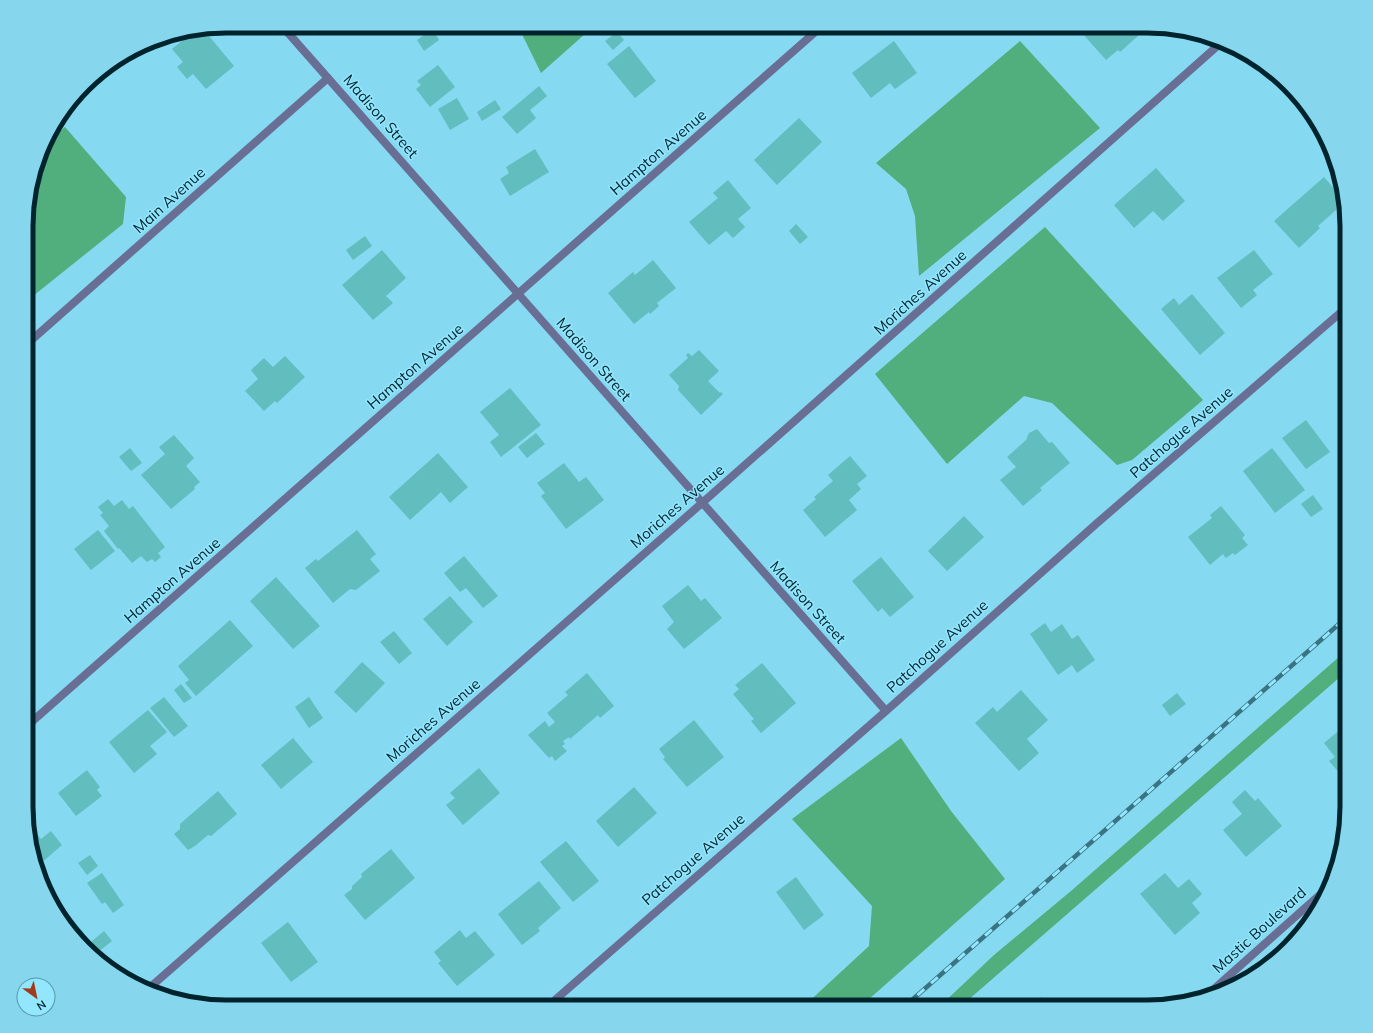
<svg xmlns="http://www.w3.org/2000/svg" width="1373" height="1033" viewBox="0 0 1373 1033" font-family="Mulish,sans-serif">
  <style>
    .green { fill: #50af7c }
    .building { fill: #62bdbf }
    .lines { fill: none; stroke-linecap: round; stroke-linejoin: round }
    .minor { stroke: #696f94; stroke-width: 8 }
    .tertiary { stroke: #696f94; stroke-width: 8 }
    .rail-casing { stroke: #3a7382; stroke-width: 4.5 }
    .rail { stroke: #92e6fe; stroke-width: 3; stroke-dasharray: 9; stroke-linecap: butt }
    .labels { text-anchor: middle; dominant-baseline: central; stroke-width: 3; stroke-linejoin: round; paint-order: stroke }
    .street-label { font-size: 15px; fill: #00242d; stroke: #92e6fe }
    .rim { fill: none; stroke: #00242d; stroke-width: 5 }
  </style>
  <rect width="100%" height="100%" fill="#85d9f0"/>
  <path class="green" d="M518 26H594L541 73Z
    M1020 41 1100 128 919 276 915 216 906 189 876 163Z
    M65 127 126 197 123 224 28 300V200L48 141Z
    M1045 227 1203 400 1132 460 1117 465 1052 403 1024 396 947 464 875 374Z
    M1347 650V671L960 1007H939L994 955 1071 891Z
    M901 738 951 811 1005 879 860 1007H803L869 946 872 906 792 819Z"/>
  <path class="building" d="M1088 26H1146L1147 28 1120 52 1118 50 1106 60 1081 32Z
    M432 29 439 40 424 51 417 40Z
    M204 30 234 66 206 89 193 74 187 79 177 67 183 62 172 49 194 31Z
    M617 32 624 40 613 50 605 41Z
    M894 41 917 73 895 89 890 83 871 98 852 73Z
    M629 46 656 81 635 98 607 64Z
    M438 65 455 87 430 107 416 89 421 85 417 81Z
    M539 86 547 96 530 110 536 118 517 134 502 117Z
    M457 98 469 119 450 130 438 109Z
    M495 100 501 109 482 121 477 112Z
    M799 118 822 142 777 185 754 160Z
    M535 149 549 172 510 196 500 179 509 173 506 167Z
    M1156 168 1185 201 1163 221 1153 211 1134 228 1114 205Z
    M1324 177 1344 200 1345 202 1318 226 1320 228 1299 248 1274 221Z
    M728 180 751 208 738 219 745 227 733 238 726 231 709 245 689 222 718 198 713 193Z
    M796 224 808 237 800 244 789 231Z
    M365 236 372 246 353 260 346 250Z
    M382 250 406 278 386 296 393 303 373 320 342 285Z
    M1254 250 1273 274 1253 290 1257 295 1241 308 1217 278Z
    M653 260 676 288 657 303 659 306 650 314 649 312 634 324 608 293 633 272 635 275Z
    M1192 294 1225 333 1200 355 1161 309 1174 298 1179 305Z
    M699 350 719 371 708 381 720 393 721 392 723 394 701 415 678 390 679 386 669 375 688 358 686 355 688 353 692 356Z
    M285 356 305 377 277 403 275 401 264 411 245 391 258 379 251 370 264 358 273 367Z
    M510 388 541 425 501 457 490 442 499 435 480 412Z
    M1306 420 1330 452 1306 469 1282 438Z
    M1037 429 1049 443 1052 442 1070 463 1040 488 1042 490 1023 506 1000 480 1016 467 1007 457 1026 440 1029 433Z
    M536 433 545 444 527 458 518 447Z
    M174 435 194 458 186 466 200 482 194 487 195 489 171 509 141 475 165 454 159 447Z
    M130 448 142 463 131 471 119 457Z
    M1272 448 1305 490 1275 513 1243 471Z
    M438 453 468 487 450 503 441 492 410 520 389 497Z
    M850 456 867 476 857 484 861 489 849 500 857 510 825 537 803 510 816 499 814 497 833 481 828 475Z
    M564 463 579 482 586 477 604 500 566 529 541 496 545 493 537 483Z
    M1313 495 1323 509 1311 517 1301 504Z
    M108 499 114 506 122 500 129 509 133 506 165 547 158 553 161 557 155 562 152 559 147 562 141 556 132 563 119 548 118 549 104 531 109 526 100 515 103 513 98 507Z
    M1221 506 1245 535 1242 538 1248 545 1235 555 1233 553 1226 558 1223 554 1210 565 1188 537 1212 518 1210 515Z
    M964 516 984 537 947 571 928 551Z
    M98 530 115 551 91 570 74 549Z
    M357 530 376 554 370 559 380 571 356 590 350 589 333 603 305 568 316 559 318 561Z
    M464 556 498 596 483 608 466 588 460 592 444 573Z
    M881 557 914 597 890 617 882 608 878 612 852 581Z
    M276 577 320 626 293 649 250 601Z
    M688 585 701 601 705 598 722 618 684 649 667 629 674 622 662 606Z
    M450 596 473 622 447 646 423 619Z
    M230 620 253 646 196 696 185 683 189 680 178 666Z
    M1045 623 1051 632 1062 624 1072 639 1078 635 1095 660 1077 673 1072 665 1058 675 1030 634Z
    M394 631 412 653 399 664 380 642Z
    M362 662 385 683 356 713 334 692Z
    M762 663 796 703 761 733 751 721 754 719 733 694 739 689 735 685Z
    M587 673 614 706 600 718 598 715 570 739 569 737 563 741 565 744 562 746 567 751 555 761 552 756 549 758 528 735 545 721 549 727 555 722 547 713 568 695 565 692Z
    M181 684 192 698 184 703 174 690Z
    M1021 690 1048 720 1027 739 1039 753 1019 771 975 723 993 707 997 712Z
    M1177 693 1186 704 1170 716 1162 705Z
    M164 697 188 726 174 737 150 708Z
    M309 697 323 718 309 728 295 707Z
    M1347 707V724L1339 714Z
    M148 710 167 732 150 746 157 754 134 773 109 742Z
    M694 720 724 757 687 787 663 759 665 757 659 749Z
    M1347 724V770L1341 775 1329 761 1335 757 1324 743Z
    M293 738 313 762 281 789 261 765Z
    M479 768 500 793 463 825 446 805 455 798 450 793Z
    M87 770 100 787 97 790 102 796 76 816 58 793Z
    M634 787 657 813 618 847 596 821Z
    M1245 790 1255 801 1258 798 1282 826 1246 857 1223 830 1242 814 1232 802Z
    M218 791 237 814 211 836 208 835 195 846 188 850 174 834 180 829V824Z
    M27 822 41 839 51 831 62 845 39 865Z
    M566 841 599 881 573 902 540 862Z
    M391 849 415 878 365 920 344 895 352 889V886L362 877 361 874Z
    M90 855 98 866 87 875 78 863Z
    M102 873 124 905 113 913 105 902 102 904 87 883Z
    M1165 873 1178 888 1189 879 1202 894 1192 903 1200 913 1175 935 1140 894Z
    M796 877 824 915 804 930 776 892Z
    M539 881 561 908 538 928 540 931 522 945 498 914Z
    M70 916 91 942 104 931 112 941 93 956 66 920Z
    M288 922 318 962 291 982 261 943Z
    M460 930 466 938 475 931 495 955 457 986 438 963 441 961 434 952Z
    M1041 997 1050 1007H1029Z"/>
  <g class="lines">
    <path class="minor" d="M27 344 328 78
      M27 726 822 26
      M147 990 702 503 1223 41
      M1205 997 1331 885"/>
    <path class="tertiary" d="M282 26 886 711
      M547 1007 886 711 1096 524 1347 307"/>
    <defs>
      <path id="rail" d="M904 1007 1347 617"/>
    </defs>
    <use href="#rail" class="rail-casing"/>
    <use href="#rail" class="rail"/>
  </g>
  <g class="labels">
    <g class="street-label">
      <text transform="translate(381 116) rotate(49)">Madison Street</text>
      <text transform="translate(658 152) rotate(-41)">Hampton Avenue</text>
      <text transform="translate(169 200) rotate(-42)">Main Avenue</text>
      <text transform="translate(920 292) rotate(-42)">Moriches Avenue</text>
      <text transform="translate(594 359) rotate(49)">Madison Street</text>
      <text transform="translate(415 366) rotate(-41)">Hampton Avenue</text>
      <text transform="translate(1181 432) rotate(-41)">Patchogue Avenue</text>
      <text transform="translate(677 506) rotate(-41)">Moriches Avenue</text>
      <text transform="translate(172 580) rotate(-41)">Hampton Avenue</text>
      <text transform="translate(808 602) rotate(48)">Madison Street</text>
      <text transform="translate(937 646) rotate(-42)">Patchogue Avenue</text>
      <text transform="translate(433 720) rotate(-41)">Moriches Avenue</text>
      <text transform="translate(693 859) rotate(-41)">Patchogue Avenue</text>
      <text transform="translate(1259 930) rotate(-42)">Mastic Boulevard</text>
    </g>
  </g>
  <path d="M0 0H1373V1033H0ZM226 33H1147A193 193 0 0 1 1340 226V807A193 193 0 0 1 1147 1000H226A193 193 0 0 1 33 807V226A193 193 0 0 1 226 33Z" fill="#86d6ed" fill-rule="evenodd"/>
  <path class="rim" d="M226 33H1147A193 193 0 0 1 1340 226V807A193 193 0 0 1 1147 1000H226A193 193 0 0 1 33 807V226A193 193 0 0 1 226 33Z"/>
  <g transform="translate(36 997) rotate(147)"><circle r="19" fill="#92e6fe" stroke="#5898aa"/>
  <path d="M0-3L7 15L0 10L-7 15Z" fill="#a23b1a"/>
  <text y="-6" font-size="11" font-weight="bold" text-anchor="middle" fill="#00242d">N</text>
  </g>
</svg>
